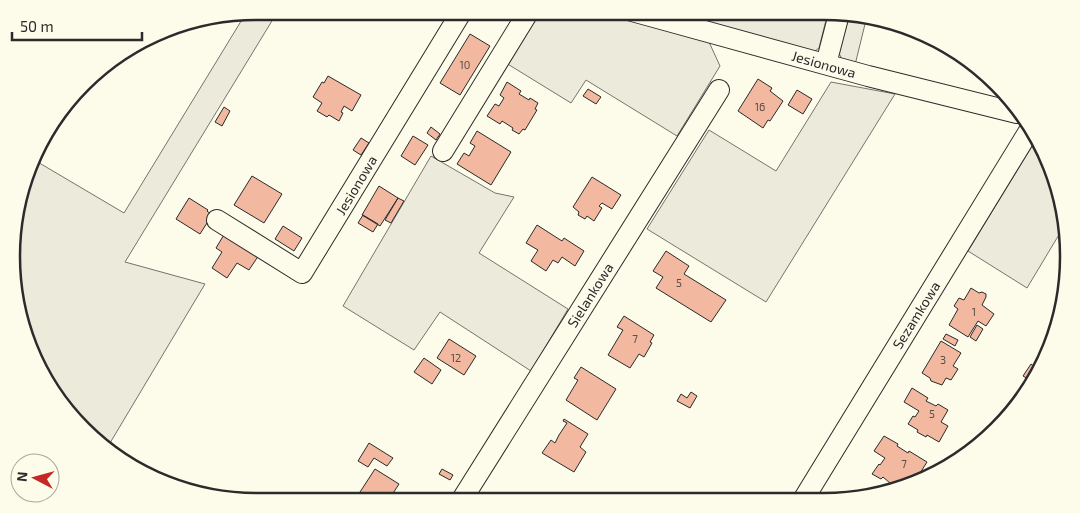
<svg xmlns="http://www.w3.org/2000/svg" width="1080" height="513" viewBox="0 0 1080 513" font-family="'Exo 2',sans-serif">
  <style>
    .green { fill: #ecebdb; stroke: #74746e }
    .building { fill: #f2b8a0; stroke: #2b2b2b }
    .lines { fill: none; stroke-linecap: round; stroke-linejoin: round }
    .minor-casing { stroke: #2b2b2b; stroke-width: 22 }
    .minor { stroke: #fdfbea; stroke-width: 20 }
    .labels { text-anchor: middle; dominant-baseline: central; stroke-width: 4; stroke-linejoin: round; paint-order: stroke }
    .number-label { font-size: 11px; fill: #5d4e48 }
    .street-label { font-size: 14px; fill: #2b2b2b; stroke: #fdfbea }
    .rim { fill: none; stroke: #2b2b2b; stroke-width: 2.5 }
  </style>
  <rect width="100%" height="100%" fill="#fdfbea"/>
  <path class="green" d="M257 11H278L125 262 205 284 107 448 95 441 37 365 13 288 16 208 36 161 124 213 246 13Z
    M536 11H599L709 42 720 66 677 136 586 80 571 103 506 63Z
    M663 11H824L828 12 819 48 811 54Z
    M849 16 866 20 855 65 843 62 839 53Z
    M831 82 895 94 766 302 647 229 709 130 776 171Z
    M1035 141 1050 163 1063 228 1027 288 968 251Z
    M431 156 495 193 514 197 479 253 568 309 531 371 440 312 414 350 343 306Z"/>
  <path class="building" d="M470 34 490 46 460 95 440 83Z
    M328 76 361 95 352 111 344 106 341 112 343 113 339 121 329 115 327 117 317 111 322 103 313 97 322 82 324 83Z
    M758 79 772 88 770 91 783 101 770 121 768 120 763 128 738 111Z
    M507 82 521 91 519 94 529 100 530 98 538 103 535 109 537 110 525 130 523 129 519 134 512 130 513 128 502 121 500 124 487 116 495 104 499 106 504 98 500 95Z
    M588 89 601 97 596 104 583 96Z
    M797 90 812 99 803 114 788 105Z
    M224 107 230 111 222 126 215 122Z
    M431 127 440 134 436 140 427 133Z
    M477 131 511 152 491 185 457 164 464 153 469 156 475 146 470 143Z
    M413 136 428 145 415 165 401 156Z
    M361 138 369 143 361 155 353 150Z
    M252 176 282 194 264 223 234 205Z
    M592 177 621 195 612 209 602 203 599 206 602 208 594 221 587 216 585 219 578 215 579 212 573 207Z
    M379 186 398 198 380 226 362 215Z
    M189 198 208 210 207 211 212 215 200 234 176 219Z
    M398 198 404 201 391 223 385 220Z
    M363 215 378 224 373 232 358 223Z
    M537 225 562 241 564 238 584 251 575 266 562 257 558 263 553 260 546 271 531 261 538 250 526 243Z
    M283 226 302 238 294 251 275 239Z
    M225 233 259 255 249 270 237 263 227 278 212 268 222 252 216 248Z
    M666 251 689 266 684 274 726 300 711 322 656 288 663 277 653 271Z
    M971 288 979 293 982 292 986 294V297L982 305 994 314 986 326 978 321 968 337 949 325 958 309 954 306 959 298 964 300Z
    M624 316 654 335 650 342 652 343 644 357 639 354 630 368 608 355 623 330 617 327Z
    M977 325 983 329 976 341 970 337Z
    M946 334 958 340 955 346 943 339Z
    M449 339 476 356 464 375 437 358Z
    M941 341 961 353 953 366 958 369 951 380 946 378 942 385 931 381 930 378 922 373Z
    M424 358 441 370 432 384 414 372Z
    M1031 364 1039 370 1032 381 1023 376Z
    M581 367 616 389 597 420 566 400 578 380 574 378Z
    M912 388 928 398 926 401 936 406 938 404 948 410 941 422 948 426 939 442 927 435 926 437 917 432 918 430 908 424 913 416 915 417 919 411 904 402Z
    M691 392 697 396 690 408 677 401 681 394 687 398Z
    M564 419 588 434 580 447 586 452 574 472 542 453 551 440 555 443 559 435 567 423 563 421Z
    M884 436 898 444 897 446 908 453 909 451 927 462 915 481 909 477 902 487 897 489 883 477 881 479 872 474 879 464 880 465 885 458 874 451Z
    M369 443 393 458 387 466 374 458 368 467 358 461Z
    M375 469 399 484 388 501H374L360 492Z
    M442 469 453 475 450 480 439 474Z"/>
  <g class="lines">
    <defs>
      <path id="minor" d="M632 11 868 76 1017 113
        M826 64 839 14
        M443 151 529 11
        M217 220 302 273 462 11
        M803 500 1029 131
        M461 501 719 90"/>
    </defs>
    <use href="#minor" class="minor-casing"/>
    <use href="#minor" class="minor"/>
  </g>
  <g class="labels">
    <g class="number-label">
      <text x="465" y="64">10</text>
      <text x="760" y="106">16</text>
      <text x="679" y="282">5</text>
      <text x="974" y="311">1</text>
      <text x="635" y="338">7</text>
      <text x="456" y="357">12</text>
      <text x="943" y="359">3</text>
      <text x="932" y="413">5</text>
      <text x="904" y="463">7</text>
    </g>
    <g class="street-label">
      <text transform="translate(824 64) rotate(16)">Jesionowa</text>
      <text transform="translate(356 185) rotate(-59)">Jesionowa</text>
      <text transform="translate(590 295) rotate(-58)">Sielankowa</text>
      <text transform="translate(916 315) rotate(-58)">Sezamkowa</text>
    </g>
  </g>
  <path d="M0 0H1080V513H0ZM256 20H824A236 236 0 0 1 1060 256V257A236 236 0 0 1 824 493H256A236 236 0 0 1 20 257V256A236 236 0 0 1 256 20Z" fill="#fdfbea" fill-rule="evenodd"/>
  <path class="rim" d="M256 20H824A236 236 0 0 1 1060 256V257A236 236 0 0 1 824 493H256A236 236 0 0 1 20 257V256A236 236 0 0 1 256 20Z"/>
  <g transform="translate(35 478) rotate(276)"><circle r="24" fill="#fdfbea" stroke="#a9a89e"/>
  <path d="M0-4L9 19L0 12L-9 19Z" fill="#c62828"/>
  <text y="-8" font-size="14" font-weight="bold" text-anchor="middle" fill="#2b2b2b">N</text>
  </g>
  <path d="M12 32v8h130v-8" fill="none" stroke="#2b2b2b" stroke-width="2.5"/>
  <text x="20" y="32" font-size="15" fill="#2b2b2b" stroke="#fdfbea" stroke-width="4" paint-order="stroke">50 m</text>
</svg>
